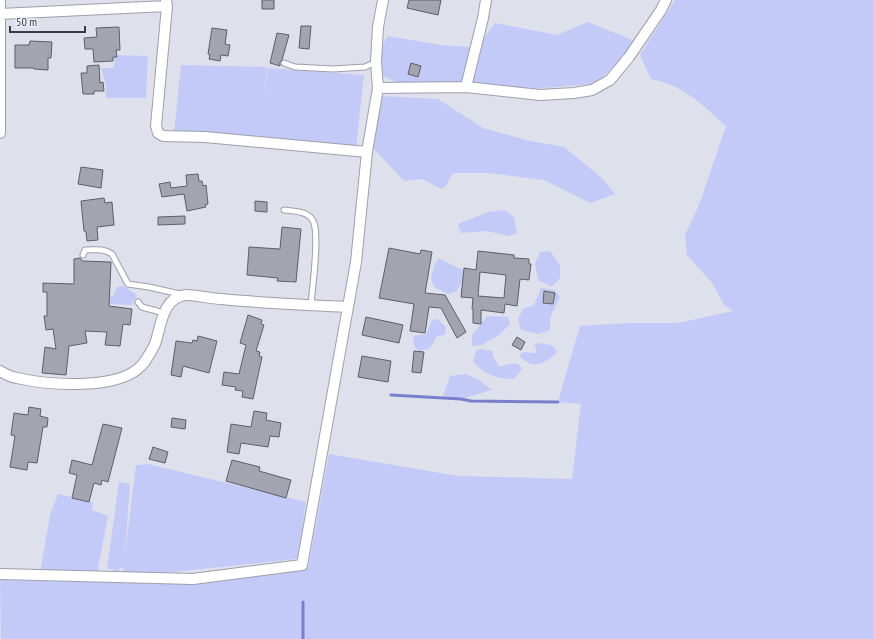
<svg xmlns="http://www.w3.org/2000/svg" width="873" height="639" viewBox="0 0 873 639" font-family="'PT Sans Narrow',sans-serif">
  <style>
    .green { fill: #c3caf8 }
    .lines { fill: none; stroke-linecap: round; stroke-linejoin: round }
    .stream { stroke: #7980cb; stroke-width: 3 }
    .building { fill: #a3a4b0; stroke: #5d5e69; fill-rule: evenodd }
    .lane-casing { stroke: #9d9faa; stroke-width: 7 }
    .street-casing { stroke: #9d9faa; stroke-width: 12 }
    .lane { stroke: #fff; stroke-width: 5 }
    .street { stroke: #fff; stroke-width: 10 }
  </style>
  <rect width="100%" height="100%" fill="#dee0ec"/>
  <path class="green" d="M675 0H873V639H1L0 580 174 584 308 568 329 454 458 476 572 479 581 404 558 402 580 326 627 323H678L733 311 724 305 713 284 687 255 685 235 699 205 726 126C701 104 685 86 651 79L640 55Z
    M588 22 635 41 619 62 605 75 592 84 519 90 398 83 381 75C380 65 381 43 388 36L440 45 469 47 481 41 495 23 557 35Z
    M115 55 148 56 146 98H106V86L101 68H114Z
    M181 65 267 67 264 98 268 68 364 75 356 148 174 133Z
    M380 96 438 99 483 128 530 141 564 147 602 178 615 194 590 203 544 180 489 173H453L446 186 441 189 423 179 404 181 373 148 374 110Z
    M504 210 514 217 517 233 509 236 487 231 461 233 458 224 488 212Z
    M550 251 560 265V278L552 287 538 280 535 263 540 252Z
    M438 258 463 270V279L457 291 448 294C444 292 439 290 436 288 427 280 434 267 438 258Z
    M123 286 137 295 132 305 85 303 83 298 113 296 117 287Z
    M541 288 554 290 560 297 550 318V330L538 334 521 330 518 319 523 309 534 305Z
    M487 316 508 317 510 324 499 335 482 345 472 346V335Z
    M437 319 446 327 445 335 437 336 430 348 420 351 415 348 413 336 426 334 432 320Z
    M537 343 552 345 557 352C545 365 531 370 519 355L524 352 536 353V349L534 344Z
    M481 349 492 351 494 358 500 367 509 364H518L522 369 514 379C494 378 488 376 473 362L476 351Z
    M466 374 479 380 492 390 461 399 443 396 450 376Z
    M148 464 306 502 298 557 297 559 144 575 123 574V567L113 573V569H107L119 482 130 484 125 553 136 465Z
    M58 494 93 502 92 510 108 516 98 568 99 572 40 574 50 515Z"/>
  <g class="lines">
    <path class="stream" d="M391 395 461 399 471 401 558 402
      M303 602V639"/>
  </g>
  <path class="building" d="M262 0H274V9H262Z
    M409 0H441L438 15 407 8Z
    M301 26H311L309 49 299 48Z
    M119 27 120 50H116L117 57H113V61L94 62 93 49H85L84 38 97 37 96 28Z
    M212 28 227 30 225 44 230 45 228 56 221 55 220 61 209 59 210 55 208 54Z
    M277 33 289 35 282 60 280 62V66L270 63Z
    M30 41 52 42 51 58H48V70L34 69V68H15V45H29Z
    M411 63 421 66 418 77 408 74Z
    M99 65 100 83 103 82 104 91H94V94H83L81 73H87V66Z
    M81 167 103 170 101 188 78 184Z
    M198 174 199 181H202L203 186 206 185 208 204 205 205 206 207 187 211 184 194 162 197 159 184 170 182 171 188 187 186 186 175Z
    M104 198 105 203 112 202 114 225 97 227 98 240 87 241 86 232 84 231 81 201Z
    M255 201 267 202V212L255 211Z
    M185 216V224L158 225V217Z
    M282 227 301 229 296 282 277 281 278 278 247 275 249 247 280 249Z
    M389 248 420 254 421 250 432 252 425 293 445 295 466 332 457 338 441 308 429 307 425 333 410 331 414 304 379 298Z
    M478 251 514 255V258L529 259V264H531L529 280 520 279 517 306 505 304 504 313 481 310V324L473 323V309H472L473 298 461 297 464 268 476 270ZM480 272 506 275 504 298 478 296Z
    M80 258 82 261 111 262 109 306 132 309 130 325 123 324 120 346 105 345 107 332 85 331 87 343 69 346 66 375 42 373 45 347 56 349 53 329 46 330 44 316H47V292H43V283L74 284V259Z
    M544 291 555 293 553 304 543 303Z
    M248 315 262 320 261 324 264 325 256 351 260 352 259 356 262 357 253 399 242 397 243 391 235 390 236 387 222 385 224 372 239 374 246 345 240 343Z
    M366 317 403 325 399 343 362 335Z
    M198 336 217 341 209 373 183 366 181 377 171 375 176 341 192 343 193 340 197 341Z
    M517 337 525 342 521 350 512 345Z
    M414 351 424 352 421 373 412 372Z
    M362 356 391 361 388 382 358 377Z
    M29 407 41 409 40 416 48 418 47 427H43L37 463 28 462 27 470 10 467 15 436 11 435 14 413 28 415Z
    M254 411 267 413 266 420 281 423 279 437 270 436 268 447 241 443 239 454 227 452 231 424 251 427Z
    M172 418 186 420 185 429 171 427Z
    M103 424 122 428 108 482 102 480 101 485 94 483 89 502 72 498 77 475 69 473 72 460 92 465Z
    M153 447 168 452 165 463 149 459Z
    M232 460 260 467 259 471 291 480 286 498 226 481Z"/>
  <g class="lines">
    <defs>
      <path id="lane" d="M284 63 295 67 333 69 365 67 376 62
        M284 210C293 211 306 211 312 219 321 230 312 289 311 305
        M83 255 85 250C95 250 103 248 112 254L128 284 149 287 180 294
        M138 302 142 307 164 313"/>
      <path id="street" d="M166 0 167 6 156 126 158 133 163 136 205 137 367 152
        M0 2V133
        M0 14 167 6
        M466 87 483 18 486 0
        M378 88 466 87 540 95 574 93 592 90 610 80 629 57 661 10 666 0
        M0 371C5 374 11 377 17 378 48 385 119 391 142 365 147 359 152 350 155 344 161 327 162 298 185 295 192 294 212 299 221 299 263 303 306 305 348 307
        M0 574 193 579 302 565 356 262 367 152 378 88 376 62 378 27 383 0"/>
    </defs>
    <use href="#lane" class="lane-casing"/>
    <use href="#street" class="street-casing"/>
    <use href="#lane" class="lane"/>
    <use href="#street" class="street"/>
  </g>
  <path d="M10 26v6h75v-6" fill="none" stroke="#3b3c41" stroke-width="2"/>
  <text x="16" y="26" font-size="12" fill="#3b3c41" stroke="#ebedf9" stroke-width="3" paint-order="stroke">50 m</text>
</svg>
